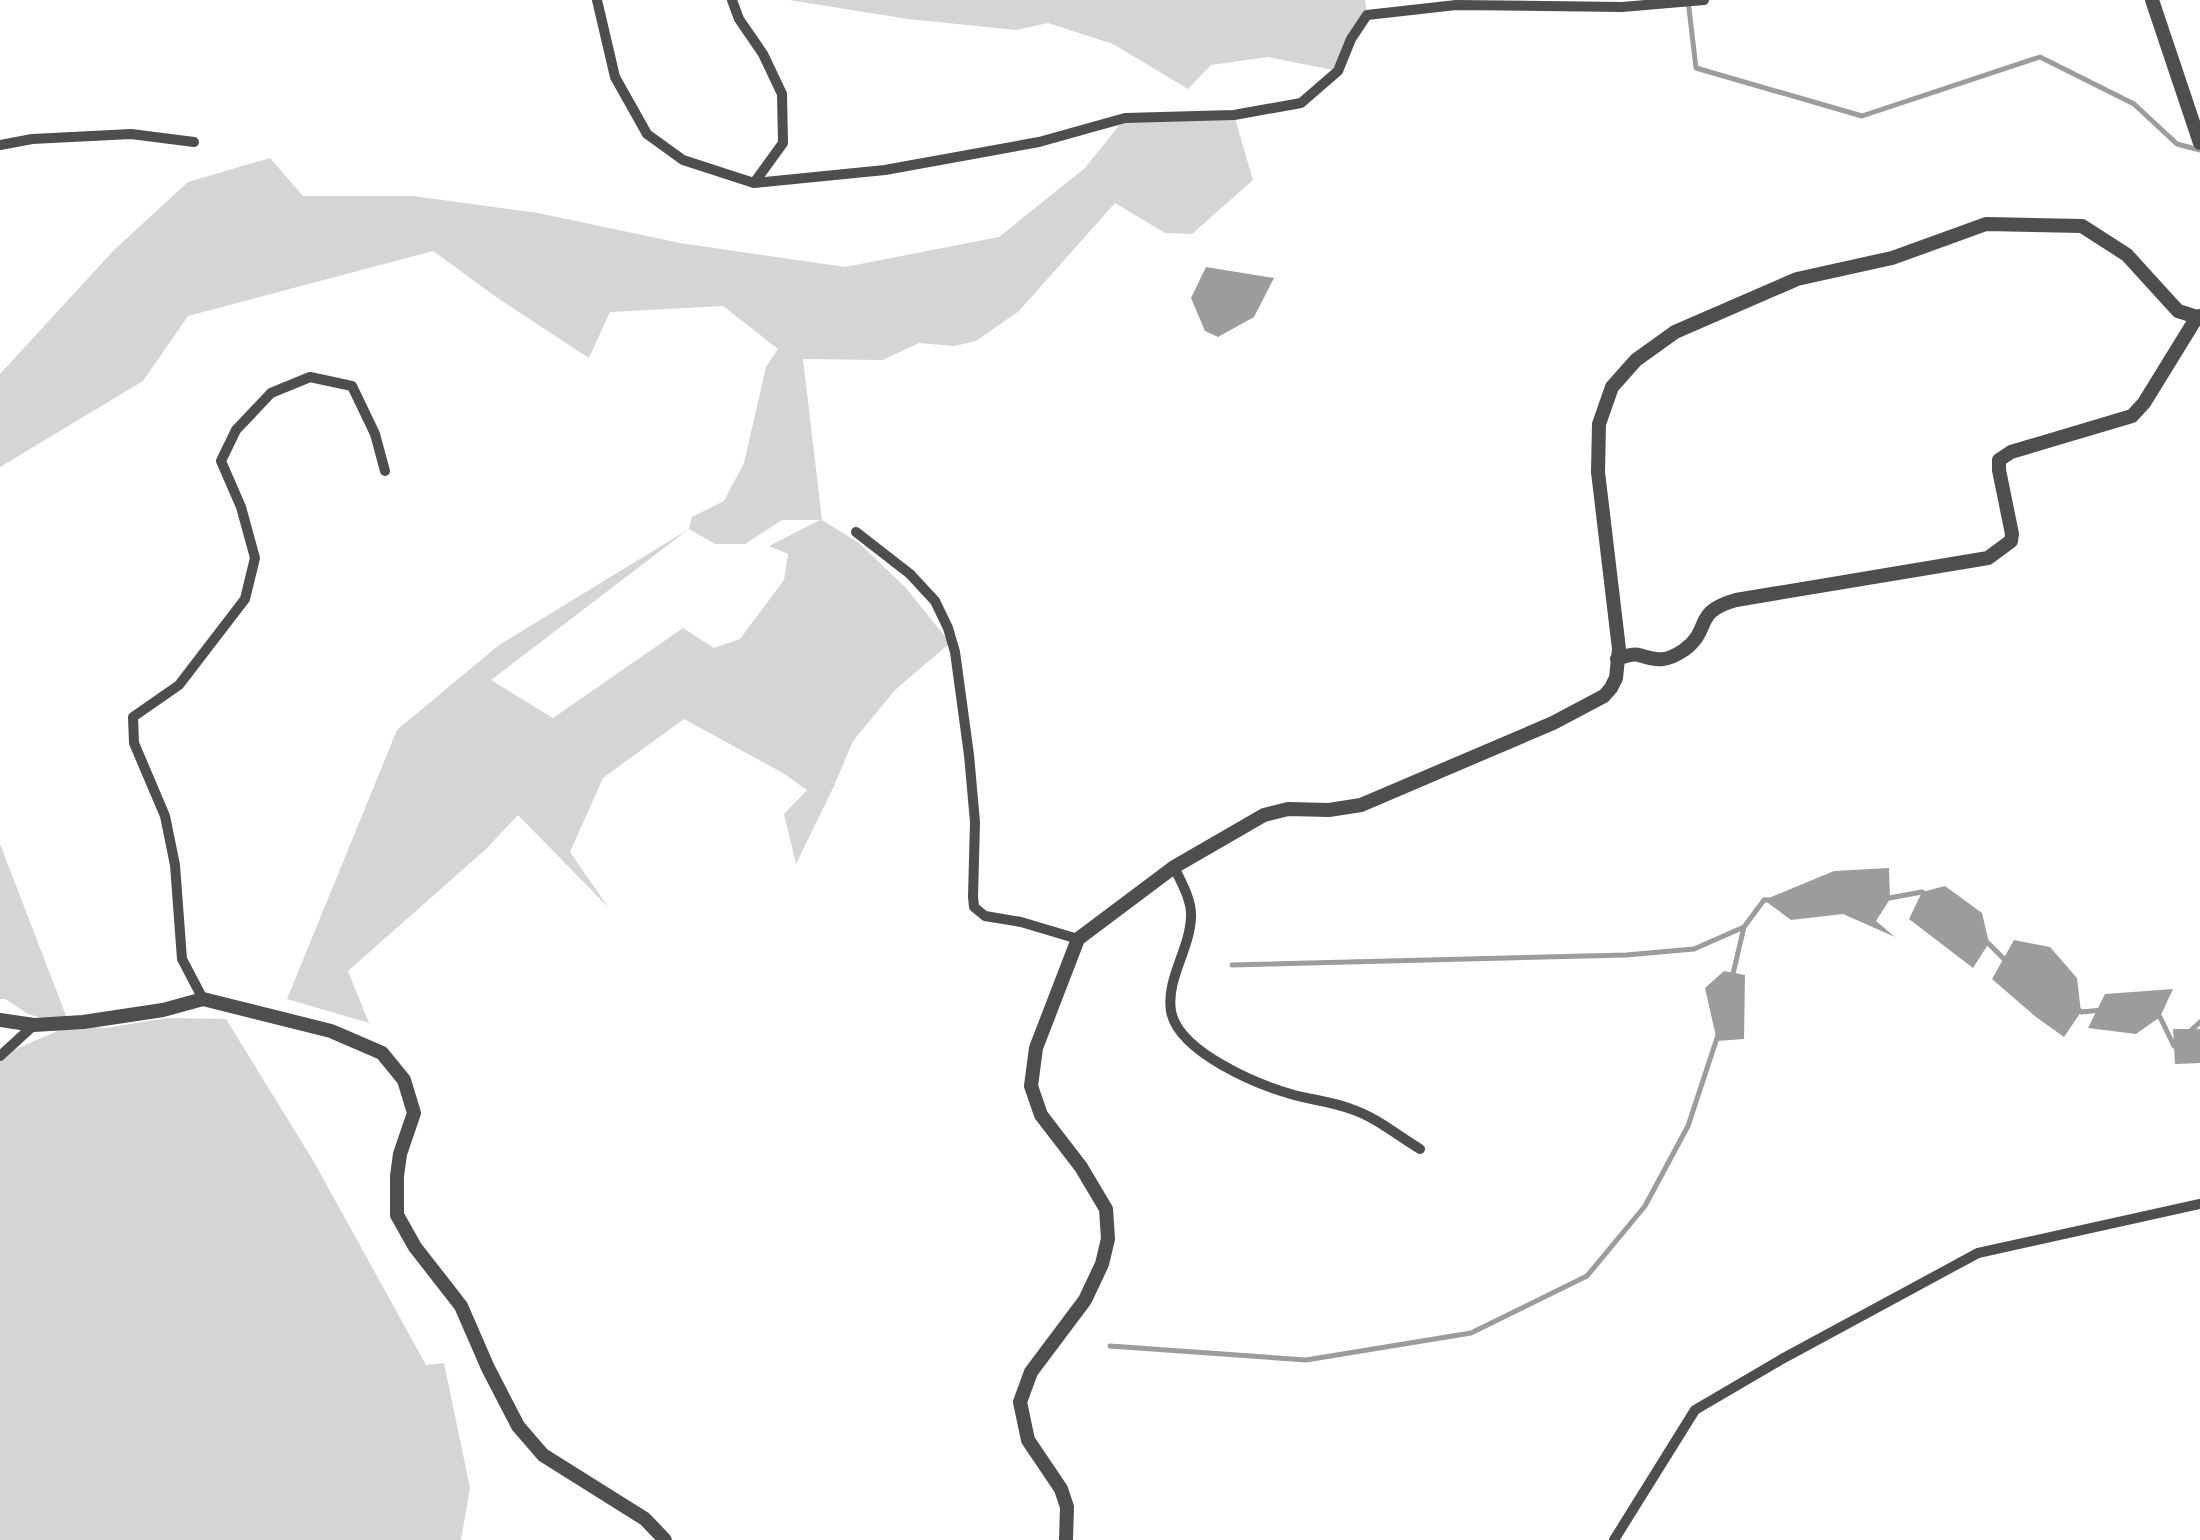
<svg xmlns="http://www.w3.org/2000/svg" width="2200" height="1540" viewBox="0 0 2200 1540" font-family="'IBM Plex Sans',sans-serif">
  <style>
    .green { fill: #d5d5d5; fill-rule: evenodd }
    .water { fill: #9c9c9c }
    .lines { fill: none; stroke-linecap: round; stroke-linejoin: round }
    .stream { stroke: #9c9c9c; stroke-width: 5 }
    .lane { stroke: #4e4e4e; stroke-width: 10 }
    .street { stroke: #4e4e4e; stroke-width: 14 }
  </style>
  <rect width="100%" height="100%" fill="#fff"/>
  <path class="green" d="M789 0H1365L1367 15 1338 71 1268 57 1211 65 1188 89 1113 44 1048 23 1016 30 908 19Z
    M1234 115 1253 180 1192 234 1165 233 1115 203 1019 311 976 341 954 346 919 343 883 360 803 359 822 520 859 543 906 588 950 643 895 690 853 741 834 786 796 864 784 814 807 790 783 773 684 719 603 778 570 852 608 907 518 815 486 849 348 971 369 1023 287 999 397 730 499 645 689 529 692 517 724 501 744 463 766 367 778 349 723 306 610 312 589 358 499 299 433 251 188 316 143 381 0 467V374L114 250 188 182 270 158 303 196H413L538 213 680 243 845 267 999 237 1085 168 1125 118ZM782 520H820L769 546 788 554 784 580 740 639 714 648 683 628 553 718 491 680 689 529 715 544H745Z
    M0 844 70 1026 106 1028 167 1018 226 1019 314 1162 426 1365 444 1363 470 1488 461 1540H0V1056L69 1026 28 1014 5 999H0Z"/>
  <path class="water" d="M1206 267 1274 278 1254 317 1218 337 1205 331 1191 298Z
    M1889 868 1890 899 1876 921 1895 937 1843 914 1791 920 1764 900 1834 871Z
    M1945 886 1982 913 1989 943 1973 968 1909 919 1922 892Z
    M2014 940 2050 947 2077 978 2081 1012 2064 1037 2036 1017 1992 979Z
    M1724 971 1745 975 1744 1039 1717 1041 1705 988Z
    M2173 989 2160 1017 2136 1034 2088 1028 2105 994Z
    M2173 1029H2200V1063L2175 1064Z"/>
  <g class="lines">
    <path class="stream" d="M1688 0 1696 68 1862 116 2040 57 2134 104 2177 144 2200 150
      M1884 899 1922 892 1926 895
      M1984 939 2009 964
      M1232 965 1626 955 1694 949 1744 927
      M1732 978 1744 927 1764 900H1770
      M2076 1008 2081 1012 2103 1010
      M2154 1016 2160 1017 2174 1046 2177 1043
      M2187 1034 2200 1022
      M1110 1346 1306 1360 1471 1333 1587 1276 1645 1206 1688 1126 1718 1035"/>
    <path class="lane" d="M597 0 615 77 647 134 683 160 754 183 885 170 1039 142 1125 118 1234 115 1301 103 1338 71 1351 39 1367 15 1456 5 1622 7 1704 0
      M732 0 739 19 763 54 782 94 783 143 754 183
      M0 145 32 139 131 134 194 142
      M856 532 910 574 935 601 948 628 955 652 969 755 975 822 973 897 974 907 985 916 1021 922 1078 939
      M1174 867C1181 882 1192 900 1191 917 1190 949 1166 979 1171 1011 1178 1052 1258 1085 1294 1095 1313 1100 1333 1102 1351 1109 1376 1117 1398 1136 1420 1149
      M203 999 182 959 175 865 165 816 134 743 133 717 179 685 245 599 255 558 241 507 221 461 236 430 271 393 310 377 352 386 375 434 385 471
      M0 1056 34 1025
      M1614 1540 1695 1410 1782 1359 1978 1253 2200 1204"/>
    <path class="street" d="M2152 0 2200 143
      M1617 659C1623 657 1632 653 1639 655 1658 661 1666 662 1684 650 1712 630 1692 612 1736 600L1988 558 2011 541 2012 534 1999 470V460L2011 452 2132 416 2144 403 2197 317
      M0 1020 34 1025 83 1022 163 1010 203 999 331 1031 382 1053 404 1080 414 1113 400 1154 397 1176V1215L415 1247 461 1306 488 1368 518 1426 543 1455 645 1519 665 1540
      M1066 1540 1067 1507 1061 1489 1028 1440 1020 1402 1031 1372 1085 1300 1102 1264 1108 1239 1106 1209 1081 1167 1041 1115 1031 1086 1036 1048 1078 939 1174 867 1264 815 1288 809 1329 810 1361 805 1553 723 1604 696 1611 688 1616 678 1619 649 1598 472 1599 424 1612 387 1636 360 1675 332 1797 279 1892 258 1986 224 2082 226 2127 255 2178 311 2197 317 2200 316"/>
  </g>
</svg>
